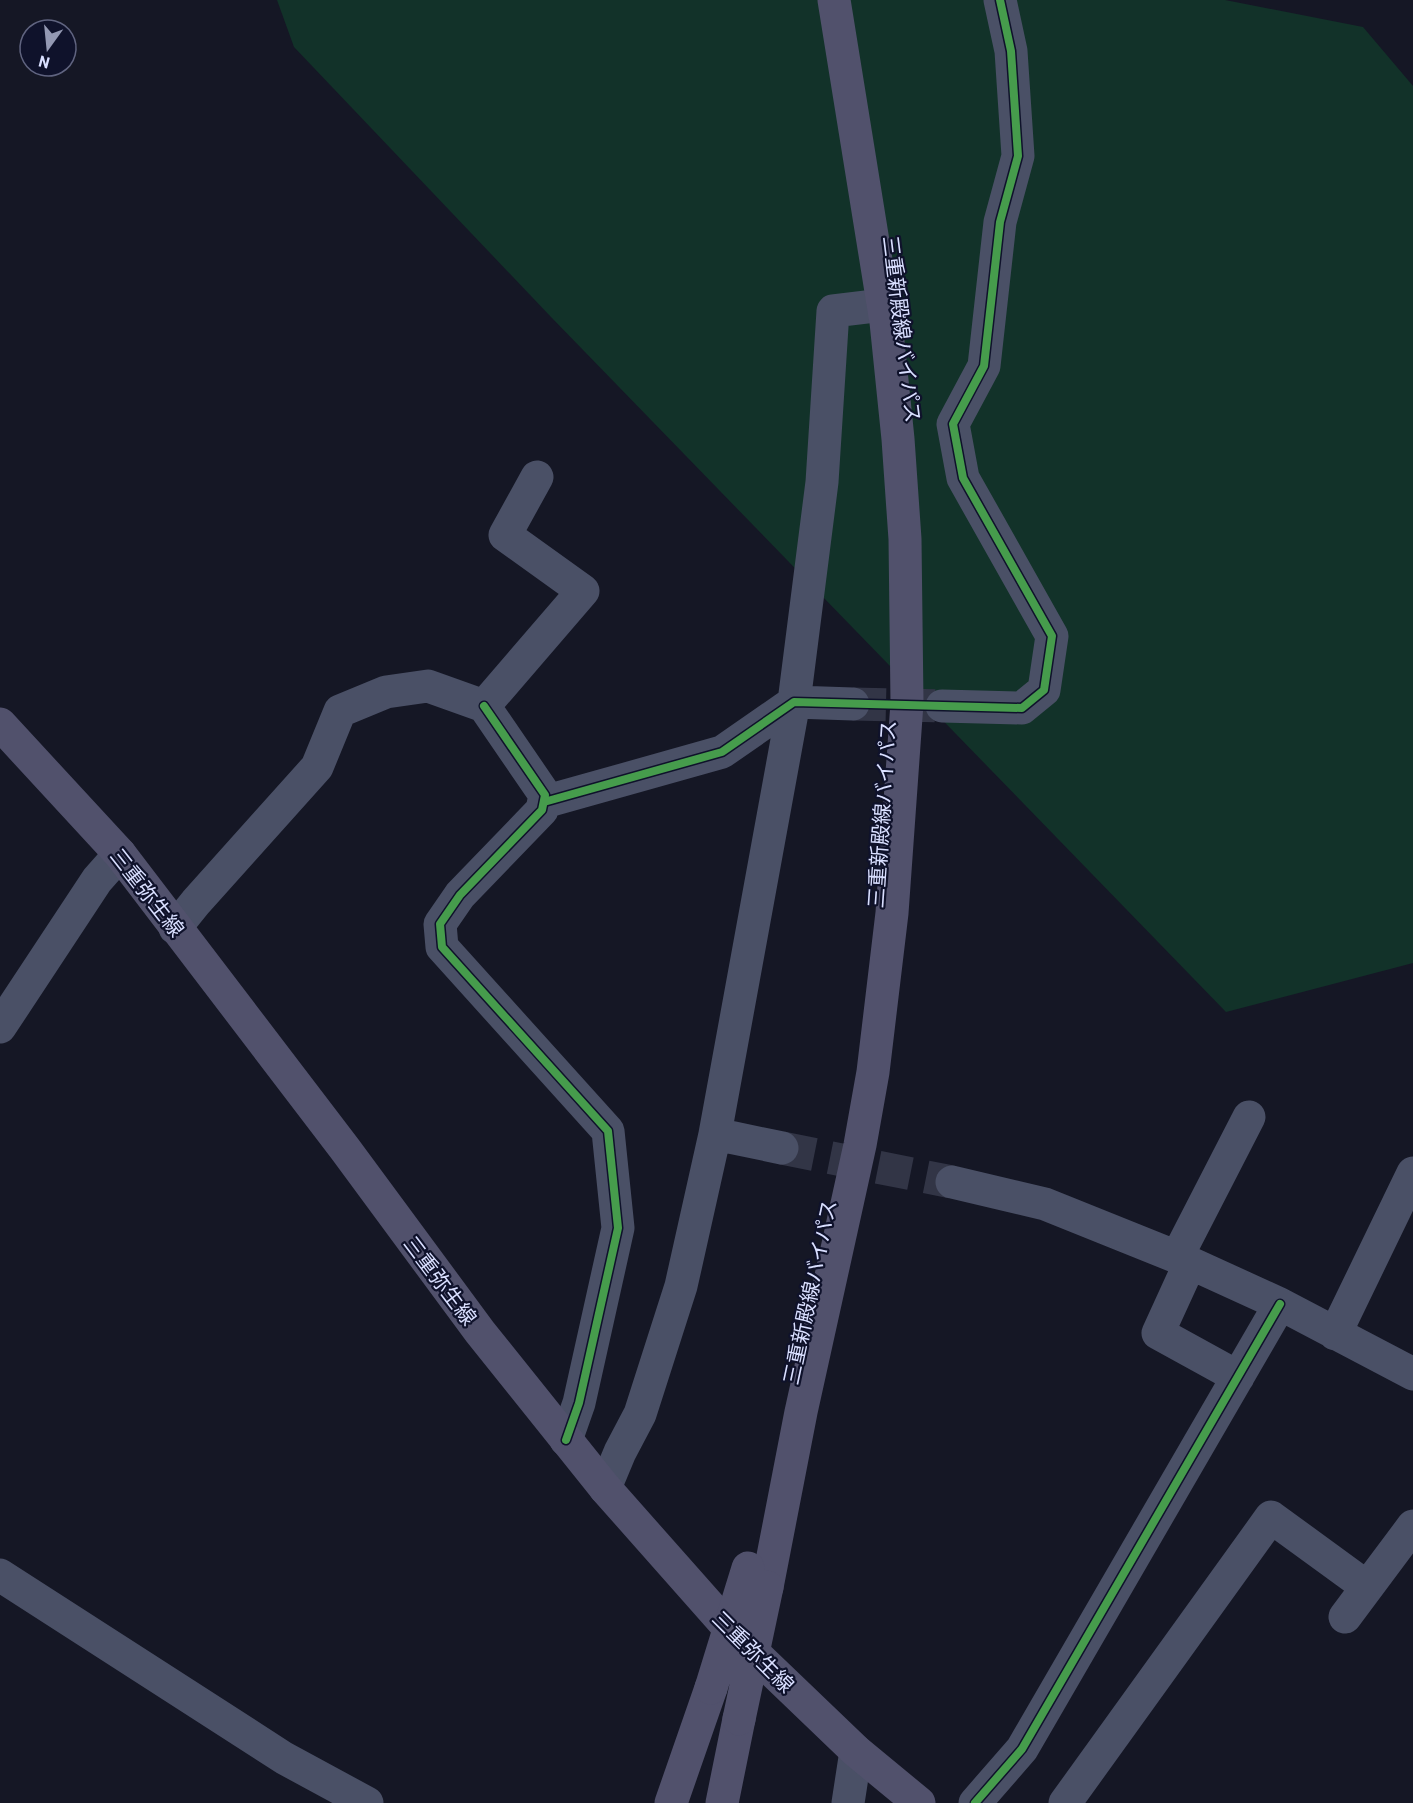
<svg xmlns="http://www.w3.org/2000/svg" width="1413" height="1803" viewBox="0 0 1413 1803" font-family="Barlow,'Noto Sans JP',sans-serif">
  <style>
    .green { fill: #123229 }
    .lines { fill: none; stroke-linecap: round; stroke-linejoin: round }
    .minor-tunnel { stroke: #323546; stroke-width: 33; stroke-dasharray: 33 16; stroke-linecap: butt }
    .minor { stroke: #4a5066; stroke-width: 33 }
    .major { stroke: #51516c; stroke-width: 33 }
    .major-bridge { stroke: #51516c; stroke-width: 33 }
    .cycleway-casing { stroke: #0f122b; stroke-width: 11 }
    .cycleway { stroke: #469c4c; stroke-width: 8 }
    .labels { text-anchor: middle; dominant-baseline: central; stroke-width: 4.5; stroke-linejoin: round; paint-order: stroke }
    .street-label { font-size: 21px; fill: #d9dfff; stroke: #0f122b }
  </style>
  <rect width="100%" height="100%" fill="#151725"/>
  <path class="green" d="M277 0H1225L1363 27 1413 86V963L1226 1012 551 317 294 47Z"/>
  <g class="lines">
    <path class="minor-tunnel" d="M853 704 942 706
      M782 1148 952 1182"/>
    <path class="minor" d="M484 706 545 795 542 810 460 895 440 924 442 947 608 1131 618 1228 579 1403 566 1440
      M942 706 1022 708 1044 690 1052 636 963 478 953 424 984 366 1000 222 1018 156 1011 51 1000 0
      M544 802 722 752 794 702 853 704
      M175 928 196 902 317 767 340 711 386 692 428 686 484 706 583 591 505 535 537 477
      M0 1027 97 880 120 854
      M1249 1117 1177 1257 1280 1304 1413 1374
      M715 1134 794 702 822 482 833 311 883 305
      M952 1182 1045 1204 1177 1257
      M1190 1263 1158 1333 1238 1377
      M1335 1334 1413 1173
      M605 1488 620 1452 640 1414 681 1286 715 1134 782 1148
      M0 1575 284 1758 367 1803
      M1345 1617 1413 1526
      M848 1803 856 1751
      M975 1803 1022 1749 1280 1304
      M1065 1803 1271 1517 1367 1587"/>
    <path class="major" d="M0 724 120 854 345 1149 480 1332 605 1488 736 1636 856 1751 919 1803
      M767 1587 801 1412 860 1145 873 1072 892 913 907 703 905 539 898 439 886 322 834 0
      M671 1803 711 1688
      M722 1803 739 1719"/>
    <path class="major-bridge" d="M711 1688 748 1568
      M739 1719 767 1587"/>
    <defs>
      <path id="cycleway" d="M484 706 545 795 542 810 460 895 440 924 442 947 608 1131 618 1228 579 1403 566 1440
        M544 802 722 752 794 702 1022 708 1044 690 1052 636 963 478 953 424 984 366 1000 222 1018 156 1011 51 1000 0
        M975 1803 1022 1749 1280 1304"/>
    </defs>
    <use href="#cycleway" class="cycleway-casing"/>
    <use href="#cycleway" class="cycleway"/>
  </g>
  <g class="labels">
    <g class="street-label">
      <text transform="translate(903 329) rotate(83)">三重新殿線バイパス</text>
      <text transform="translate(881 814) rotate(-86)">三重新殿線バイパス</text>
      <text transform="translate(148 892) rotate(52)">三重弥生線</text>
      <text transform="translate(441 1280) rotate(53)">三重弥生線</text>
      <text transform="translate(809 1292) rotate(-78)">三重新殿線バイパス</text>
      <text transform="translate(754 1651) rotate(45)">三重弥生線</text>
    </g>
  </g>
  <g transform="translate(48 48) rotate(195)"><circle r="28" fill="#0f122b" stroke="#606480" stroke-width="1.5"/>
  <path d="M0-4.5L10 22L0 15L-10 22Z" fill="#9499b3"/>
  <text y="-9" font-size="16" font-weight="bold" text-anchor="middle" fill="#d9dfff">N</text>
  </g>
</svg>
